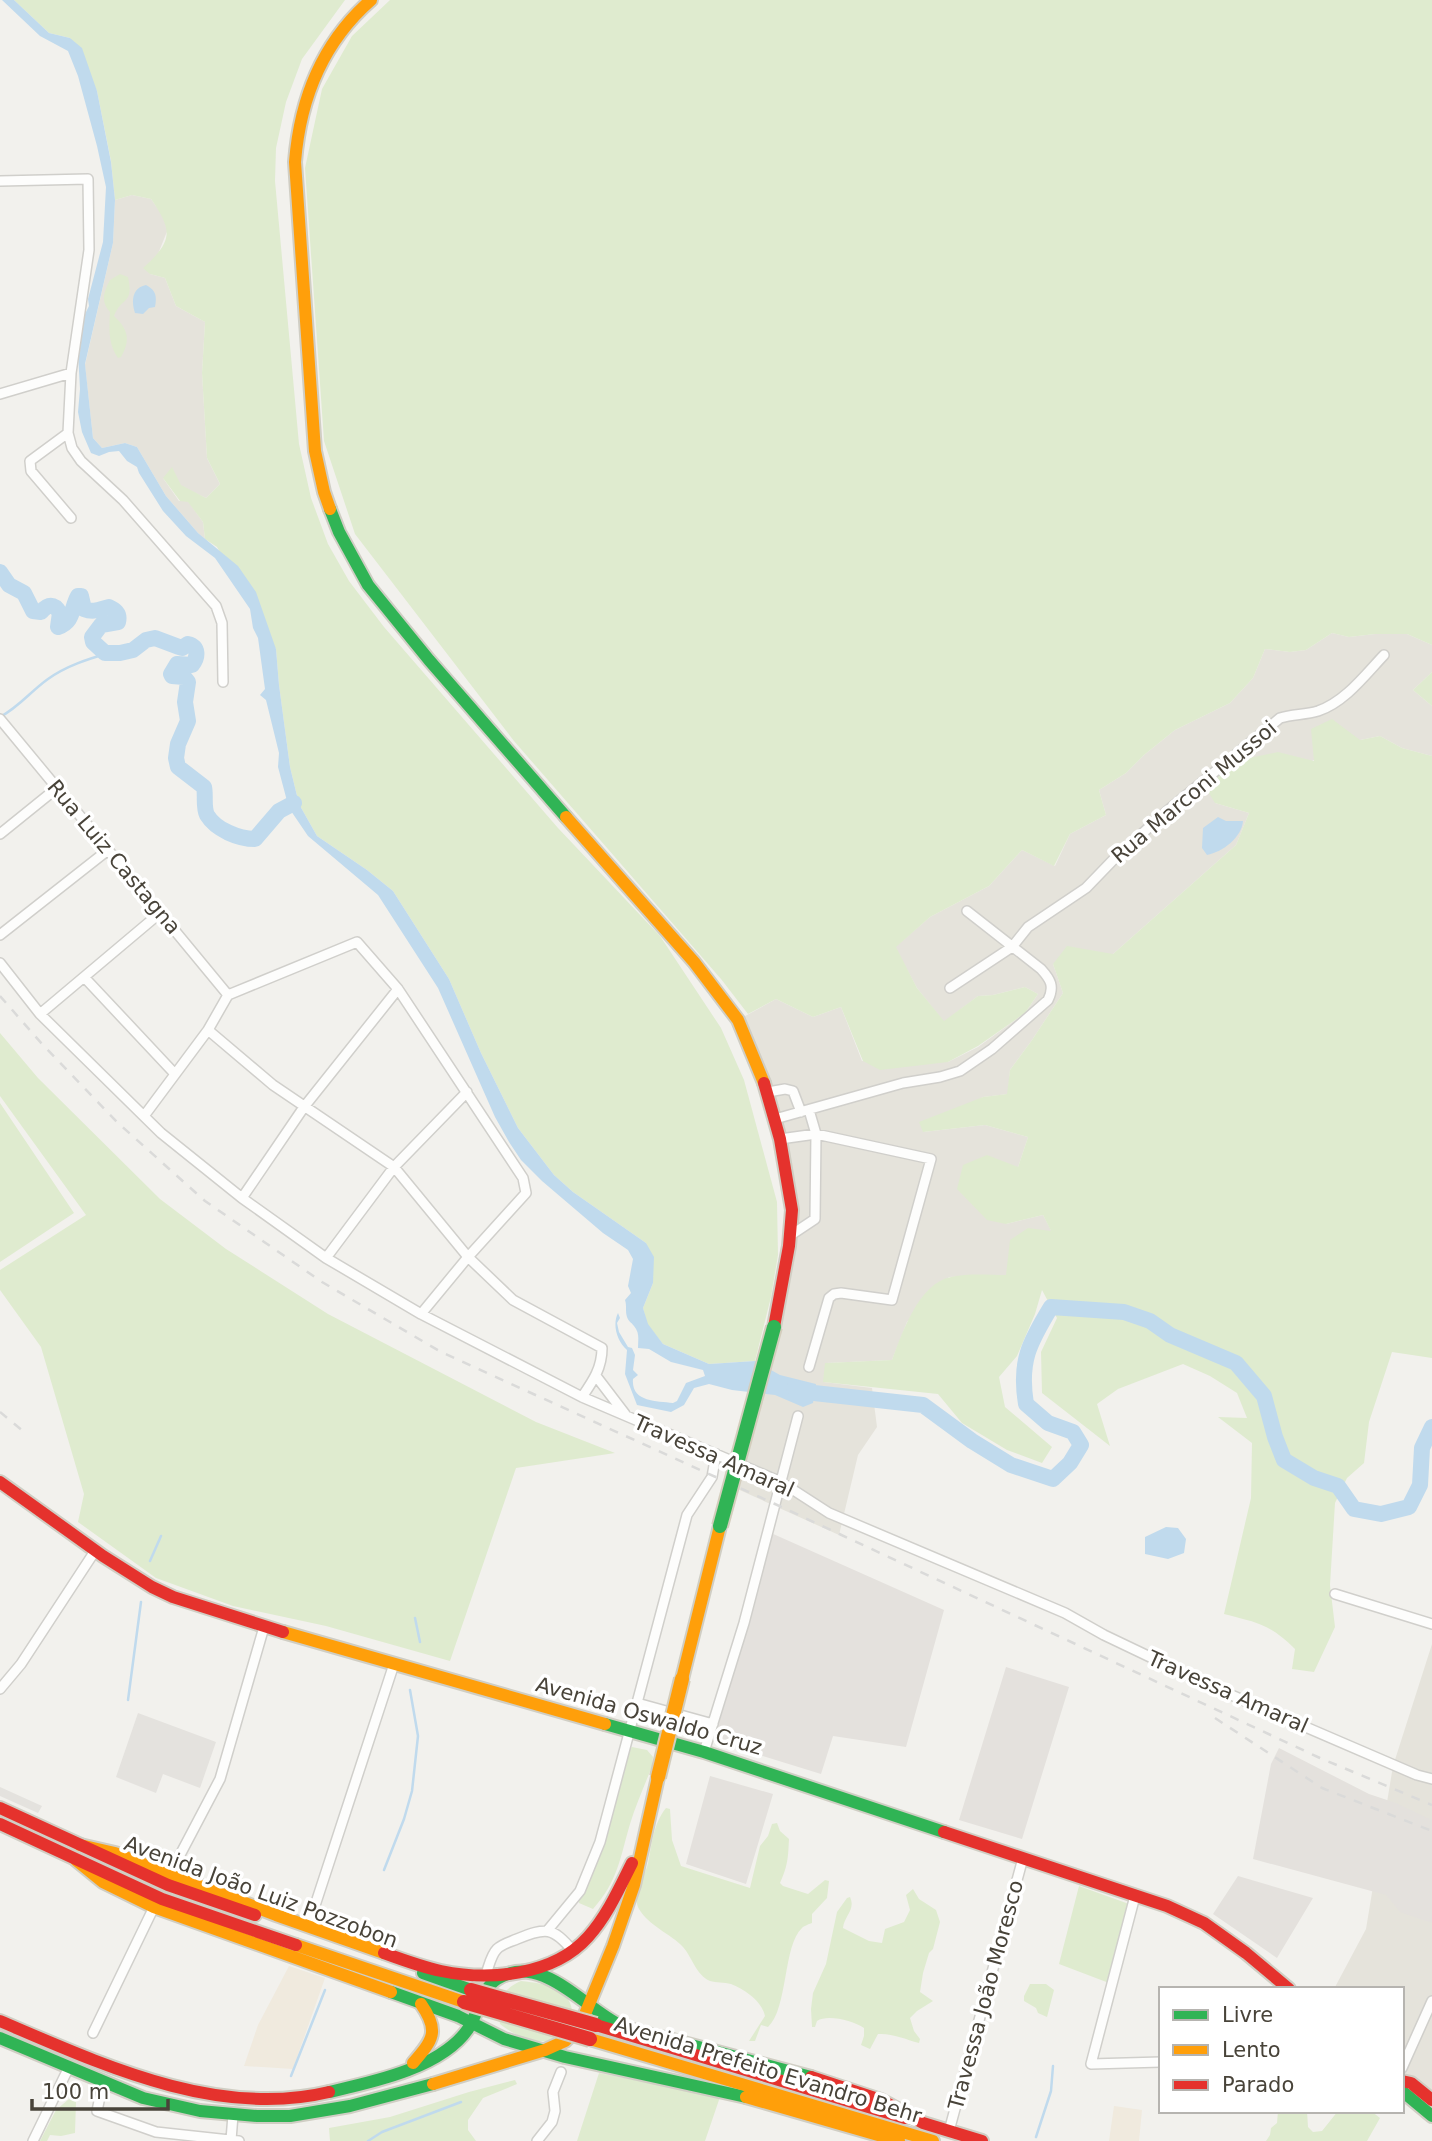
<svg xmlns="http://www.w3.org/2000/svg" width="1432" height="2141" viewBox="0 0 1432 2141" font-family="'DejaVu Sans',sans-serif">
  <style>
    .residential { fill: #e5e3db }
    .commercial { fill: #f0eade }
    .industrial { fill: #e4e1dd }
    .green { fill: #dfebcf }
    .parking { fill: #e4e2de }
    .water { fill: #c0daed }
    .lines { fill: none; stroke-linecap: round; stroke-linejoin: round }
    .stream { stroke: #c0daed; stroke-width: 2.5 }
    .river { stroke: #c0daed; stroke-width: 16 }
    .street-casing { stroke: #d0cfcb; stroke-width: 12 }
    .fast-casing { stroke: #d0cec4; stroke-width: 16 }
    .slow-casing { stroke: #d0cec4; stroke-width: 16 }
    .jam-casing { stroke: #d0cec4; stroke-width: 16 }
    .street { stroke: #fdfdfc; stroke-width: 9 }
    .fast { stroke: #30b455; stroke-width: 12 }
    .slow { stroke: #ff9f0a; stroke-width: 12 }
    .jam { stroke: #e5322d; stroke-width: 12 }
    .rail { stroke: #dadad9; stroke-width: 2.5; stroke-dasharray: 9 9; stroke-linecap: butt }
    .fast-bridge-casing { stroke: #d3cdbc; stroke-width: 18; stroke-linecap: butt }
    .slow-bridge-casing { stroke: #d3cdbc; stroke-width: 18; stroke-linecap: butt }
    .jam-bridge-casing { stroke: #d3cdbc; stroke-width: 18; stroke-linecap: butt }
    .fast-bridge { stroke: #30b455; stroke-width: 14 }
    .slow-bridge { stroke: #ff9f0a; stroke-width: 14 }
    .jam-bridge { stroke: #e5322d; stroke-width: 14 }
    .labels { text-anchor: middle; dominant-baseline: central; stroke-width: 7; stroke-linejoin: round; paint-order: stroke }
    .street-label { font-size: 21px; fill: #484339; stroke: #fff }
  </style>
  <rect width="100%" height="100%" fill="#f2f1ed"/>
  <path class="residential" d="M132 195 151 199 163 216 168 229 150 274 165 278 176 306 205 322 202 373 207 458 220 484 206 498 163 478 179 501H188L203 522 205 539 198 533 166 496 137 447 125 443 102 448 93 438 85 365 113 243 115 200Z
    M1332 633 1349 637 1375 634H1407L1432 645V672L1413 690 1432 706V756L1402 748 1380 736 1360 740 1215 803 1249 813 1236 845 1113 954 1053 964 1063 993 1032 1040 1010 1070 1008 1094 983 1097 923 1132 985 1125 1028 1137 1018 1167 1006 1224 1043 1215 1052 1232 1007 1275 949 1277 907 1322 892 1360 826 1363 824 1382 872 1388 877 1427 858 1455 839 1535 733 1487 791 1235 780 1139 738 1020 776 999 813 1017 841 1007 862 1061 948 1062 978 1047 1025 1013 1038 994 1025 987 993 995 978 996 944 1022 917 988 895 947 930 917 989 886 1022 850 1055 866 1070 834 1106 815 1099 790 1126 773 1144 755 1175 730 1230 703 1253 678 1265 649 1290 652 1306 650Z
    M1432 1644V2100L1402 2081V1989H1334L1366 1929 1393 1766Z"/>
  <path class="commercial" d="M289 1966 325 1978 293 2069 244 2066 258 2025Z
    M1114 2106 1142 2110 1139 2141H1109Z"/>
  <path class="industrial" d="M771 1533 944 1610 906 1747 833 1736 821 1774 711 1740Z
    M1006 1667 1069 1687 1022 1839 959 1820Z
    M1279 1748 1369 1794 1396 1803 1432 1820V1923L1400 1912 1386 1895 1253 1859 1271 1764Z
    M710 1776 773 1794 746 1884 686 1864Z
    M1238 1876 1313 1898 1277 1958 1213 1914Z"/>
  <path class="green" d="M14 0H345L302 59 286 102 276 148 275 181 299 444 311 498 328 544 349 581 384 627 558 828 660 936 721 1028 744 1080 777 1202 778 1255 771 1297 755 1361 709 1364 663 1344 647 1324 643 1308 653 1283 646 1243 573 1192 554 1175 518 1128 481 1053 449 979 393 891 367 870 317 836 299 804 290 767 279 685 276 649 217 547 205 539 203 522 188 502 180 501 163 478 172 467 181 485 206 498 220 484 207 458 202 373 205 322 176 306 165 278 150 274 143 268C173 241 173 231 151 199L132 195 115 200 111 161 97 91 70 38 49 33Z
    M390 0H1432V645L1407 634H1375L1349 637 1332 633 1306 650 1290 652 1265 649 1253 678 1230 703 1175 730 1144 755 1126 773 1099 790 1106 815 1070 834 1054 866 1022 850 989 886 930 917 896 947 917 988 944 1021 978 996 993 995 1025 987 1038 994 1025 1013 978 1046 948 1062 880 1070 863 1061 841 1007 813 1017 776 999 748 1014 721 979 514 741 355 534 324 441 305 168 322 89 352 36Z
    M120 274 128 277C134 305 122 296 114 316 128 329 131 340 121 357L118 358C108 344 109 328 110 312 100 301 104 292 110 280Z
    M1432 672V706L1413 690Z
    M1332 719 1360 740 1380 736 1402 748 1432 756V1358L1392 1352 1369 1422 1364 1463 1347 1478 1335 1503 1330 1585 1335 1627 1314 1672 1292 1669 1295 1649C1269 1624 1259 1623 1224 1614L1251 1498 1252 1443 1218 1417 1247 1418 1237 1393 1210 1376 1183 1364 1118 1389 1097 1404 1110 1446 1042 1393 1041 1352 1057 1318 1042 1290 1035 1314 1017 1356 999 1377 1005 1407 1052 1447 1042 1463 1007 1450 962 1423 938 1394 823 1382 825 1363 892 1360C902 1333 919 1283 951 1277 968 1273 989 1275 1006 1275L1010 1240 1028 1228 1051 1231 1043 1215 1006 1224 987 1220 957 1189 963 1165 987 1155 1018 1167 1028 1137 985 1125 923 1132 919 1122 983 1097 1007 1094 1010 1070 1032 1040 1063 993 1053 964 1067 946 1113 954 1236 845 1249 813 1215 803 1204 785 1240 760 1278 752 1314 761 1311 729Z
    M0 1033 38 1078 160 1199 226 1249 328 1314 536 1422 615 1453 516 1468 450 1661 326 1626 233 1606 156 1578 78 1522 84 1494 41 1347 0 1290V1270L86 1215 0 1096Z
    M0 1103 74 1213 0 1262Z
    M632 1747 647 1750 653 1757 652 1766C645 1785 636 1804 630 1824 620 1858 618 1881 593 1909L579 1903 578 1898 625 1769 628 1750Z
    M666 1808 670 1809 672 1840 681 1866 750 1888 760 1846 768 1836 772 1824 777 1823 780 1831 789 1839C788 1858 788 1865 780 1883L783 1886 808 1894 825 1880 829 1881 827 1898 812 1914V1923C811 1923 802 1927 802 1928 783 1945 788 2009 768 2027L761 2025 755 2041H749L765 2016C762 2001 744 1989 731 1984 724 1982 716 1983 710 1981 696 1975 692 1957 683 1947 671 1934 649 1926 639 1909 631 1895 645 1877 648 1863 652 1844 653 1824 666 1808Z
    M1079 1886 1129 1904 1109 1983 1059 1964Z
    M913 1889 919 1899 936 1910 940 1922 933 1949 929 1953 923 1973 920 1992 933 2001 917 2011 910 2018 914 2031 920 2039 919 2043C905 2039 892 2033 878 2034L870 2049 861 2045 864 2036V2028C853 2021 828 2014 817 2021L815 2027H812L811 2009 813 1993 826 1964 837 1912 847 1898 850 1897C856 1910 844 1916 843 1928L869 1941 882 1943 885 1929 904 1922 910 1910 906 1895Z
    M521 1981C551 1984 579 1990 571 2027 566 2031 559 2038 553 2040 536 2045 513 2035 500 2024 496 2002 501 1990 521 1981Z
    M1030 1984H1046L1054 1990 1047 2017 1038 2013 1036 2008 1024 2001V1996Z
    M599 2073 720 2097 705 2141H577Z
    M515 2080 517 2084 483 2098 468 2120V2130L476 2141H330L329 2128 390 2117 469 2092Z
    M69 2099 76 2102 75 2133 61 2136 50 2135 47 2141H40L56 2110Z
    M1278 2111H1307L1308 2127 1313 2132 1322 2131 1338 2111H1371L1380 2118 1367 2141H1266L1270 2135 1271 2128 1277 2123Z"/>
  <path class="parking" d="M138 1713 216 1742 200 1788 163 1774 156 1793 116 1777Z
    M0 1787 42 1806 38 1813 0 1796Z"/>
  <path class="water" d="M2 0H14L49 33 70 38 82 48 97 91 111 162 115 200 113 243 85 364 93 438 102 448 125 443 137 447 166 496 198 533 238 566 256 592 276 649 279 685 290 767 299 804 317 836 367 870 393 891 449 979 481 1053 518 1128 554 1175 573 1192 646 1243 654 1257 653 1283 643 1308 648 1324 663 1344 709 1364 755 1361 780 1375 816 1384 813 1403 803 1407 775 1395 732 1390 709 1384 694 1388 684 1405 671 1412 637 1405 625 1374 627 1350C617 1341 612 1325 618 1313L620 1318 617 1323 619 1332 628 1347 632 1348 635 1355 633 1370 638 1375 633 1379C631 1402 656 1401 673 1403L677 1401 686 1383 705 1376 703 1370 671 1362 649 1349 638 1348C638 1340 640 1333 634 1326 631 1322 629 1322 627 1317 625 1311 627 1306 625 1300L631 1293 628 1286 633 1259 628 1250 603 1233 542 1181 521 1160 509 1142 495 1117 438 988 378 895 308 836 291 811 285 810 287 801 278 767 279 753 266 700 260 695 265 689 258 638 253 628 250 609 215 558 186 536 163 511 139 473 137 467 127 461 119 451 109 452 99 456 91 453 82 432 78 412 80 389 78 353 85 314 89 306 88 299 103 242 106 187 97 146 78 76 68 51 40 36Z
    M146 285C156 290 157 296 155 307L149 308 143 314 135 313C131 301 132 288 146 285Z
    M1218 817 1226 821H1243C1242 837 1223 852 1207 855L1202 848 1203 828Z
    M1166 1527 1178 1528 1186 1539 1184 1553 1168 1559 1145 1554V1537Z"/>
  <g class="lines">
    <path class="stream" d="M0 717C19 707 31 691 48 679 66 666 88 659 109 653
      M150 1561 161 1536
      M415 1618 420 1642
      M128 1700 141 1602
      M384 1870 404 1819 412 1791 418 1736 410 1690
      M291 2076 325 1990
      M1036 2137 1051 2091 1053 2066
      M368 2141 382 2132 461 2102"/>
    <path class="river" d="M0 572 9 585 24 593 33 611 41 612C48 604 54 603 60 613L58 627C74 622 71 608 78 596H81L84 609C94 613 100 609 109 607 116 610 120 614 118 622L101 625 92 637 93 642 105 653H120L133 650 146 640 155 638 179 647 182 648 188 644C199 646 198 658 192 665L177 664 171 674 172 676 184 677 188 682 185 702 188 721 178 744 176 758 178 767 204 787C206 795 203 807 207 815 216 830 239 839 255 839L279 811 294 803
      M794 1388 814 1393 923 1405 972 1441 1011 1465 1053 1479 1070 1463 1081 1445 1073 1432 1048 1423 1026 1404C1019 1362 1029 1343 1051 1307L1124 1312 1150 1321 1170 1335 1236 1363 1264 1396 1275 1437 1284 1460 1314 1478 1338 1486 1354 1509 1381 1514 1409 1507 1420 1485 1422 1448 1432 1427"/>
    <defs>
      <path id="street" d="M0 181 88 179 89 250 71 373 68 433 72 448 81 461 123 500 216 606 222 623 223 682
        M0 394 71 373
        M68 433 30 461 31 471 71 518
        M0 719 228 995
        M0 834 57 788
        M0 935 108 850
        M0 963 40 1014 161 1133 242 1198 326 1258 421 1314 582 1397 781 1482 829 1513 1065 1613 1104 1635 1215 1688 1417 1775 1432 1779
        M84 977 175 1074
        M950 988 1012 947 1028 927 1086 888 1114 859 1166 812 1280 718C1293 714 1305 715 1318 711 1345 702 1365 675 1384 655
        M40 1014 160 913
        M208 1030 273 1085 394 1167 468 1257 513 1300 602 1348C602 1368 593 1381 582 1397
        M768 1092 785 1089 793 1091 801 1112
        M144 1116 208 1030 228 995 357 942 398 989 523 1178 526 1193 468 1257 421 1314
        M775 1119 903 1083 940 1077 960 1071 992 1049 1048 1000C1055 986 1050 979 1041 969L967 911
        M780 1139 816 1134 931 1159 892 1300 841 1293 834 1294 829 1298 809 1367
        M242 1198 304 1107 398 989
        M791 1235 815 1219 816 1134 809 1110
        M326 1258 394 1167 467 1092
        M596 1376 625 1414
        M1335 1594 1432 1624
        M0 1689 21 1664 95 1551
        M637 1703 713 1724
        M704 1752 744 1623 798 1416
        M170 1874 220 1779 264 1627
        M1135 1896 1091 2064 1161 2062
        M308 1927 394 1664
        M547 1931 580 1891 600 1842 687 1515 712 1477 716 1454
        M486 1974C489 1966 491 1955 497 1949 502 1944 510 1942 517 1939 546 1927 553 1927 573 1951
        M93 2033 154 1907
        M1402 2068 1432 2001
        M103 2082 97 2111 156 2132 239 2141
        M949 2131 1023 1858
        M231 2140 233 2115
        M33 2141 69 2067
        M537 2141 552 2122 555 2111 553 2092 561 2072"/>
      <path id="fast" d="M330 509 339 532 368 585 429 660 566 817
        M605 1724 704 1752 944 1832
        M423 1973 471 1990
        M391 1992 458 2016 504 2039 565 2057 746 2097
        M0 2038 143 2098 200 2111 257 2116H290L350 2106 433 2084
        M1402 2091 1432 2116
        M329 2092C373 2082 441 2068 468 2029 479 2013 480 1990 497 1979 541 1951 585 2009 620 2025 636 2033 658 2036 676 2041 721 2053 766 2065 811 2077"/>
      <path id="slow" d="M330 509 324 492 315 451 295 162C300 99 323 42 371 0
        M566 817 694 962 738 1020 764 1083
        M283 1632 605 1724
        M682 1679 720 1526
        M80 1845 115 1853 276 1915 384 1953
        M76 1860 103 1882 154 1907 391 1992
        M296 1945 464 2002
        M590 2039 933 2141
        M413 2063C433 2040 440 2031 421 2004
        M433 2084 545 2050 565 2041 575 2031 583 2019 613 1946 634 1885 658 1777
        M746 2097 899 2141"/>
      <path id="jam" d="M764 1083 780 1139 792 1210 789 1246 774 1327
        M0 1482 103 1556 152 1587 173 1597 283 1632
        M0 1808 168 1885 255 1915
        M0 1824 162 1899 296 1945
        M944 1832 1167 1906 1204 1923 1246 1953 1289 1989
        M384 1953C403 1960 422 1967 441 1971 489 1981 553 1976 588 1937 607 1916 619 1889 632 1863
        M0 2021C101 2064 217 2119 329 2092
        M596 2025 905 2118
        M811 2077 881 2100 923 2123 982 2141
        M1402 2081 1411 2083 1432 2100"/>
    </defs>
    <use href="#street" class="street-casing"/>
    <use href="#fast" class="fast-casing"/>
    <use href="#slow" class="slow-casing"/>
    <use href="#jam" class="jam-casing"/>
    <use href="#street" class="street"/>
    <use href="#fast" class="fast"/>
    <use href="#slow" class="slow"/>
    <use href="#jam" class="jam"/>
    <path class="rail" d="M0 996 42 1044 118 1123 205 1201 322 1282 441 1352 775 1504 1320 1758 1432 1805
      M0 1412 23 1431
      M1215 1718 1322 1788 1432 1831"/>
    <defs>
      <path id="fast-bridge" d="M720 1526 774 1327"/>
      <path id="slow-bridge" d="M658 1777 682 1679"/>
      <path id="jam-bridge" d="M471 1990 596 2025
        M464 2002 590 2039"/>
    </defs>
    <use href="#fast-bridge" class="fast-bridge-casing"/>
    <use href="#slow-bridge" class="slow-bridge-casing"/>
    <use href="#jam-bridge" class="jam-bridge-casing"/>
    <use href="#fast-bridge" class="fast-bridge"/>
    <use href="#slow-bridge" class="slow-bridge"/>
    <use href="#jam-bridge" class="jam-bridge"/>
  </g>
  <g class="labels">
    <g class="street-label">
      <text transform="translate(1194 792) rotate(-40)">Rua Marconi Mussoi</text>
      <text transform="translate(114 857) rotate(50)">Rua Luiz Castagna</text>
      <text transform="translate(714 1456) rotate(24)">Travessa Amaral</text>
      <text transform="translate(1228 1692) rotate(24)">Travessa Amaral</text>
      <text transform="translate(649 1716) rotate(16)">Avenida Oswaldo Cruz</text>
      <text transform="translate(261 1892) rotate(20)">Avenida João Luiz Pozzobon</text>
      <text transform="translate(986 1995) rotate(-75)">Travessa João Moresco</text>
      <text transform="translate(768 2070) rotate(17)">Avenida Prefeito Evandro Behr</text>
    </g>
  </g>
  <rect x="1159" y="1987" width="245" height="126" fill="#ffffff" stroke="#b6b4b0" stroke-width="2"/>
  <rect x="1173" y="2010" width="35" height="10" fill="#30b455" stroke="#b6b4b0" stroke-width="2"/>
  <text x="1222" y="2022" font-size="21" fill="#484339">Livre</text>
  <rect x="1173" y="2045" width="35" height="10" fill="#ff9f0a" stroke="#b6b4b0" stroke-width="2"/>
  <text x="1222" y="2057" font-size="21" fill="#484339">Lento</text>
  <rect x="1173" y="2080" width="35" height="10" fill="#e5322d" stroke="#b6b4b0" stroke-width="2"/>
  <text x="1222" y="2092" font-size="21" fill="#484339">Parado</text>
  <path d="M32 2099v10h136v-10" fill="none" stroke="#484339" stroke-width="3.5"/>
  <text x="42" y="2099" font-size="21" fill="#484339" stroke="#ffffff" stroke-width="5" paint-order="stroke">100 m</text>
</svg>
